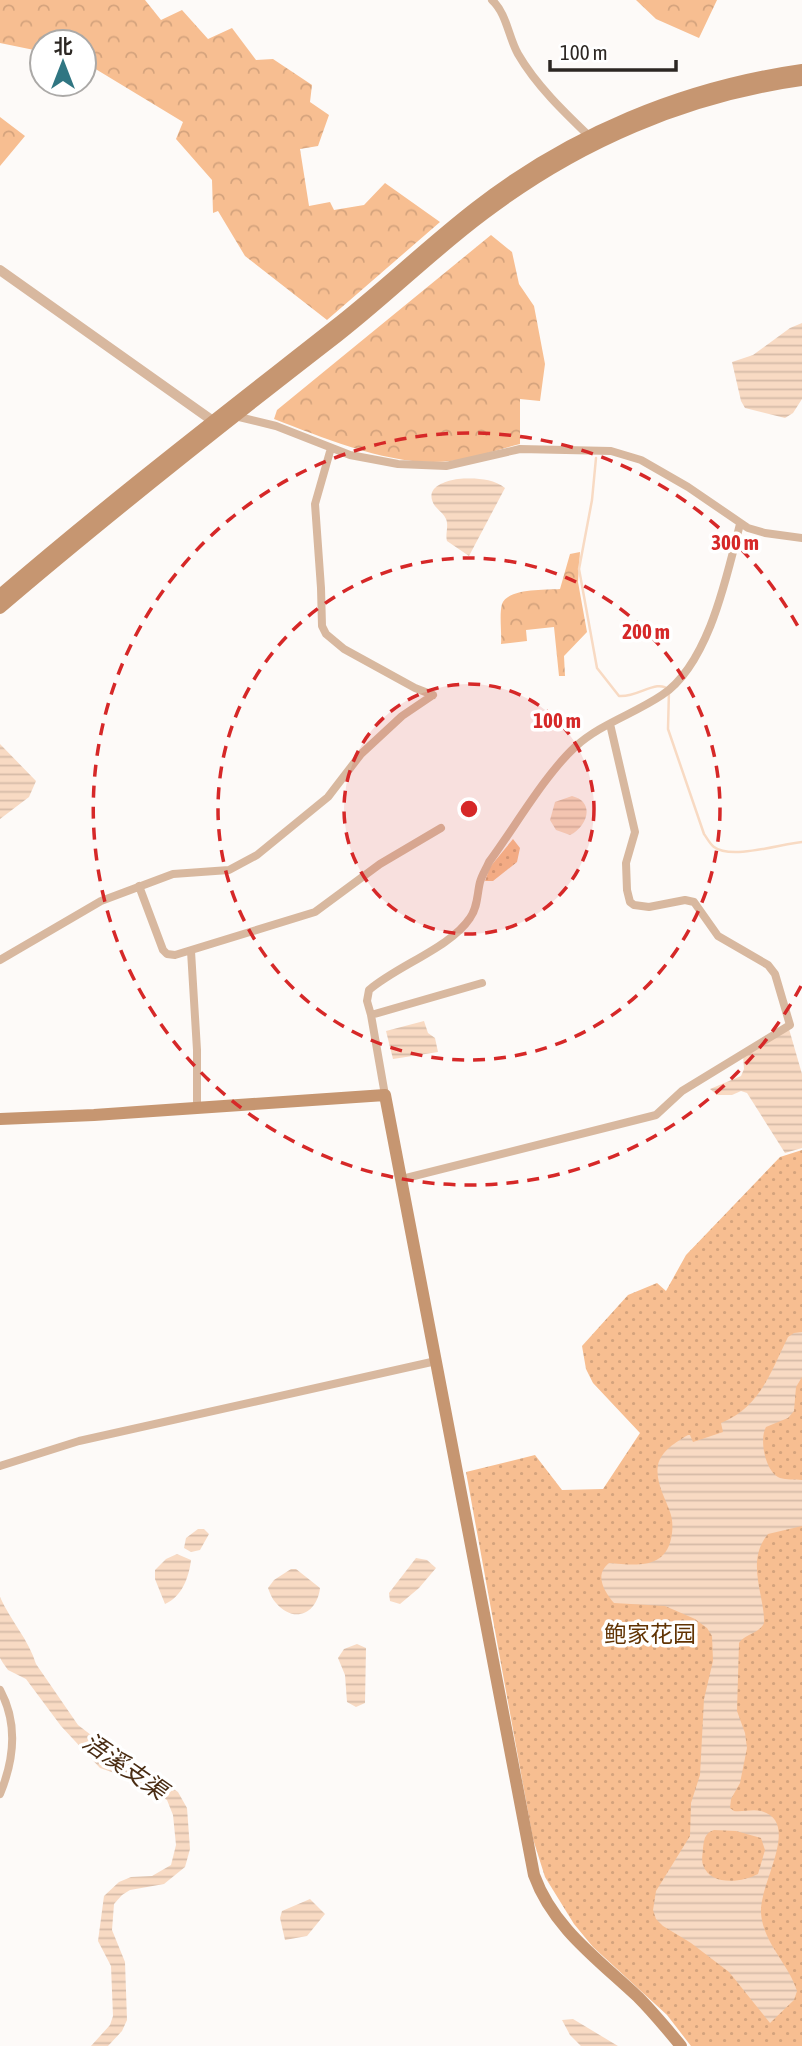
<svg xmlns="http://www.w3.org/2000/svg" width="802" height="2046" viewBox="0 0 802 2046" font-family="'Asap Condensed','Noto Sans SC',sans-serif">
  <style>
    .grass { fill: url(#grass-dots) }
    .forest { fill: url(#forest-crowns) }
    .water { fill: url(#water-rules); fill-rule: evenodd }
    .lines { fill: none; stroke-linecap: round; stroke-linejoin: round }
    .stream { stroke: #f8dac3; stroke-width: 2.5 }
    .minor { stroke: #d8b89f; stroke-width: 8 }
    .tertiary { stroke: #d8b89f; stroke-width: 10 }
    .secondary { stroke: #c69671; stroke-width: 12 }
    .ring { fill: none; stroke: #d62828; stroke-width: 3.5; stroke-dasharray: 12 9 }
    .labels { text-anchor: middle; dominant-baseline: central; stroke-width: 7; stroke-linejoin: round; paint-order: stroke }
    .park-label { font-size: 23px; fill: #613303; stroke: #fff }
    .water-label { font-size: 24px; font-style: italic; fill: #4a2d14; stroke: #fff }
    .centre { fill: #d62828; stroke: #fff; stroke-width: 3.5 }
    .ring-label { font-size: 21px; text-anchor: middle; font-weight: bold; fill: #d62828; stroke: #fff; stroke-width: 7; stroke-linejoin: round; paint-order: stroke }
  </style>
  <defs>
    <pattern id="grass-dots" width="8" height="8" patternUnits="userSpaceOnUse" patternTransform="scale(1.75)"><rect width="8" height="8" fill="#f7be91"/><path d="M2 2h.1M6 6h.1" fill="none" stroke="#d4a37d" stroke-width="1.8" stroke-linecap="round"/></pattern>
    <pattern id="forest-crowns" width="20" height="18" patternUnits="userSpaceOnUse" patternTransform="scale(1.75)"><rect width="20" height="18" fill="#f7be91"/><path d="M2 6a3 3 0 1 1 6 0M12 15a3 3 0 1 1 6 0" fill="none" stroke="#d4a37d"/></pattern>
    <pattern id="water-rules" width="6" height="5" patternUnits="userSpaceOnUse" patternTransform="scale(1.75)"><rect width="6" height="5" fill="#f8dac3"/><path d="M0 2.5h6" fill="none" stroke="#d5bba7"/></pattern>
  </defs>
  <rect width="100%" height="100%" fill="#fdfaf8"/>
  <path class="grass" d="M513 839 520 848 517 862 493 881H485L490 867Z
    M802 1150V2046H691L667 2015 593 1947 574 1924 545 1877 533 1839 466 1472 535 1455 562 1490 603 1489 640 1433 593 1383 586 1369 582 1346 628 1295 657 1283 666 1291 686 1255 780 1157Z"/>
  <path class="forest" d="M0 0H145L161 20 182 10 208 39 232 28 256 60 273 59 312 85 310 102 329 115 318 146 300 149 309 206 330 202 334 210 364 205 385 183 440 222 327 320 245 256 218 211 213 213 212 180 176 139 183 122 84 62V42H51L46 39 39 51 0 43Z
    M636 0H717L699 38 656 19Z
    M0 117 25 136 0 166Z
    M491 235 512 252 519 284 534 306 545 364 540 401 520 399V444C497 450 474 458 451 461 394 468 327 439 274 419L277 410Z
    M580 552 578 582 587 632 564 656 565 676H559L554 627 526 630 527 641 501 644C502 633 499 615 502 604 508 588 546 590 560 589L570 554Z"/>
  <path class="water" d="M802 323V399L793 413 785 418 745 408 741 401 732 362 753 355 790 328Z
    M458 479C474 478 492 478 505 488L469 556 447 541C445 534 449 526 446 519 444 514 439 511 435 506 423 488 444 481 458 479Z
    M0 744 36 781 29 797 0 819Z
    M572 796C596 802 587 827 570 835L556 830 550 820 555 802Z
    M424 1021 428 1033 435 1038 438 1052 393 1059 386 1031Z
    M789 1029 802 1074V1148L785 1153 747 1093 741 1091 732 1095H717L710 1089 741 1076 744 1069 743 1054Z
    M802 1332V1377L796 1387 794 1411 788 1418 766 1427C759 1439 765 1472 780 1478 786 1480 795 1479 802 1480V1526L768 1534C745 1561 765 1596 764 1623 759 1634 746 1633 739 1643L737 1711 745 1733 747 1748 740 1783 731 1799 730 1808 734 1811C743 1812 752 1809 761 1811 802 1822 759 1883 761 1913 763 1943 789 1964 797 1991L794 2000 770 2023 729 1972 691 1943 663 1926 656 1919 653 1910 656 1891 690 1836 691 1803 700 1775 704 1699 713 1661 712 1636 707 1628 695 1619 665 1606 614 1603C604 1591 594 1575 609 1563 634 1565 664 1570 671 1539 673 1530 673 1520 670 1512 665 1498 655 1481 658 1465 661 1451 676 1442 688 1435H690L693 1442 723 1432 721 1423C761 1406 770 1373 788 1337L794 1333ZM714 1830 736 1831 761 1838 765 1850 758 1874C743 1882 711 1887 703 1865 701 1860 703 1853 703 1848 704 1839 705 1833 714 1830Z
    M198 1529H204L209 1534 200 1550 191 1552 184 1548 186 1538Z
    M177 1554 191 1560C189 1577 182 1597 165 1604L155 1579V1570L166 1559Z
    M416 1558 427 1560 436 1568 419 1588 400 1604 390 1601 389 1593Z
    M291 1569H296L320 1588C317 1614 294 1624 276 1603 272 1599 270 1593 268 1588L274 1580Z
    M0 1597C10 1620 29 1640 36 1664L78 1725 117 1755 152 1774 178 1792 187 1808 190 1849 185 1867 164 1884 130 1890 122 1895 114 1904 112 1930 125 1962 127 2020 122 2031 108 2046H91L110 2025 113 2016 111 1966 98 1941 104 1896 119 1882 131 1877 152 1876 171 1865 176 1845 173 1815 167 1800 135 1780 100 1768 61 1726 26 1679 8 1670 3 1663 0 1658Z
    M357 1644 366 1648 365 1703 356 1707 347 1702 345 1675 338 1658 344 1649Z
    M310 1899 325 1914 307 1936 285 1940 280 1918 282 1911Z
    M573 2019 618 2046H581L570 2035 562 2020Z"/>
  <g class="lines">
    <path class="stream" d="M596 458 592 500 579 569 597 668 619 696C638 698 657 678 669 690L668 729 704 834C707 838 710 844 714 847 731 860 781 844 802 842"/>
    <path class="minor" d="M492 0C507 14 508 36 518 54 536 85 563 111 589 136
      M235 416 276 426 350 455 398 464 446 466 520 449 611 451 641 460 688 487 748 528 765 533 802 538
      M331 448 315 504 321 588 322 626 326 634 344 649 415 688 433 695
      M139 886 163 950 167 954 175 955 315 912 380 864 441 828
      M191 951 197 1050V1108
      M0 960 101 901 173 874 229 870 257 855 328 797 361 754 402 716 433 695
      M371 1015 367 1001 369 990C398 965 450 948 470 918 478 907 477 894 480 882 482 875 486 869 489 862 515 827 544 776 575 747 600 724 634 714 662 695 709 664 727 575 740 524
      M385 1095 371 1015 482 983
      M402 1179 656 1115 682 1091 790 1025 775 974 768 965 718 936 694 902 685 900 649 907 634 905 630 902 627 890 626 863 635 832 610 724
      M0 1466 79 1441 436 1361
      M0 1690C18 1723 14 1760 0 1794"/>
    <path class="tertiary" d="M0 270 213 421"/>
    <path class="secondary" d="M0 595C108 502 221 415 333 327 382 289 426 246 475 208 570 134 683 87 802 70
      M0 608C110 514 223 425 338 336 388 297 433 252 484 214 577 143 686 96 802 80
      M0 1119 94 1115 385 1095 534 1875C553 1928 599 1960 638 1997 654 2013 667 2029 681 2046"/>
  </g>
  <circle cx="469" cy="809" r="125" fill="#d62828" fill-opacity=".12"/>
  <g class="ring">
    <circle cx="469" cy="809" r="125"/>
    <circle cx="469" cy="809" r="251"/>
    <path d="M801 986A376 376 0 1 1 801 632"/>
  </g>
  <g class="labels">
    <g class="park-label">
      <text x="650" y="1634">鲍家花园</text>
    </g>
    <g class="water-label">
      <text transform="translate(125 1766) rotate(35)">浯溪支渠</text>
    </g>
  </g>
  <circle cx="469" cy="809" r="10" class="centre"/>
  <g class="ring-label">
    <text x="735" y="550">300 m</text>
    <text x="646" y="639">200 m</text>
    <text x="557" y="728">100 m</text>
  </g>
  <g transform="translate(63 63)"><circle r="33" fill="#ffffff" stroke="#aba9a7" stroke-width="2"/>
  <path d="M0-5L12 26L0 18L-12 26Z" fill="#307682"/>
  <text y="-10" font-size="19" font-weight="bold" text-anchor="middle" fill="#2c2723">北</text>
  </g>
  <path d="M550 60v10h126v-10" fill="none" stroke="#2c2723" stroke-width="3.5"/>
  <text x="560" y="60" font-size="21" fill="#2c2723" stroke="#ffffff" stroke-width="5" paint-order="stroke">100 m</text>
</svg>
